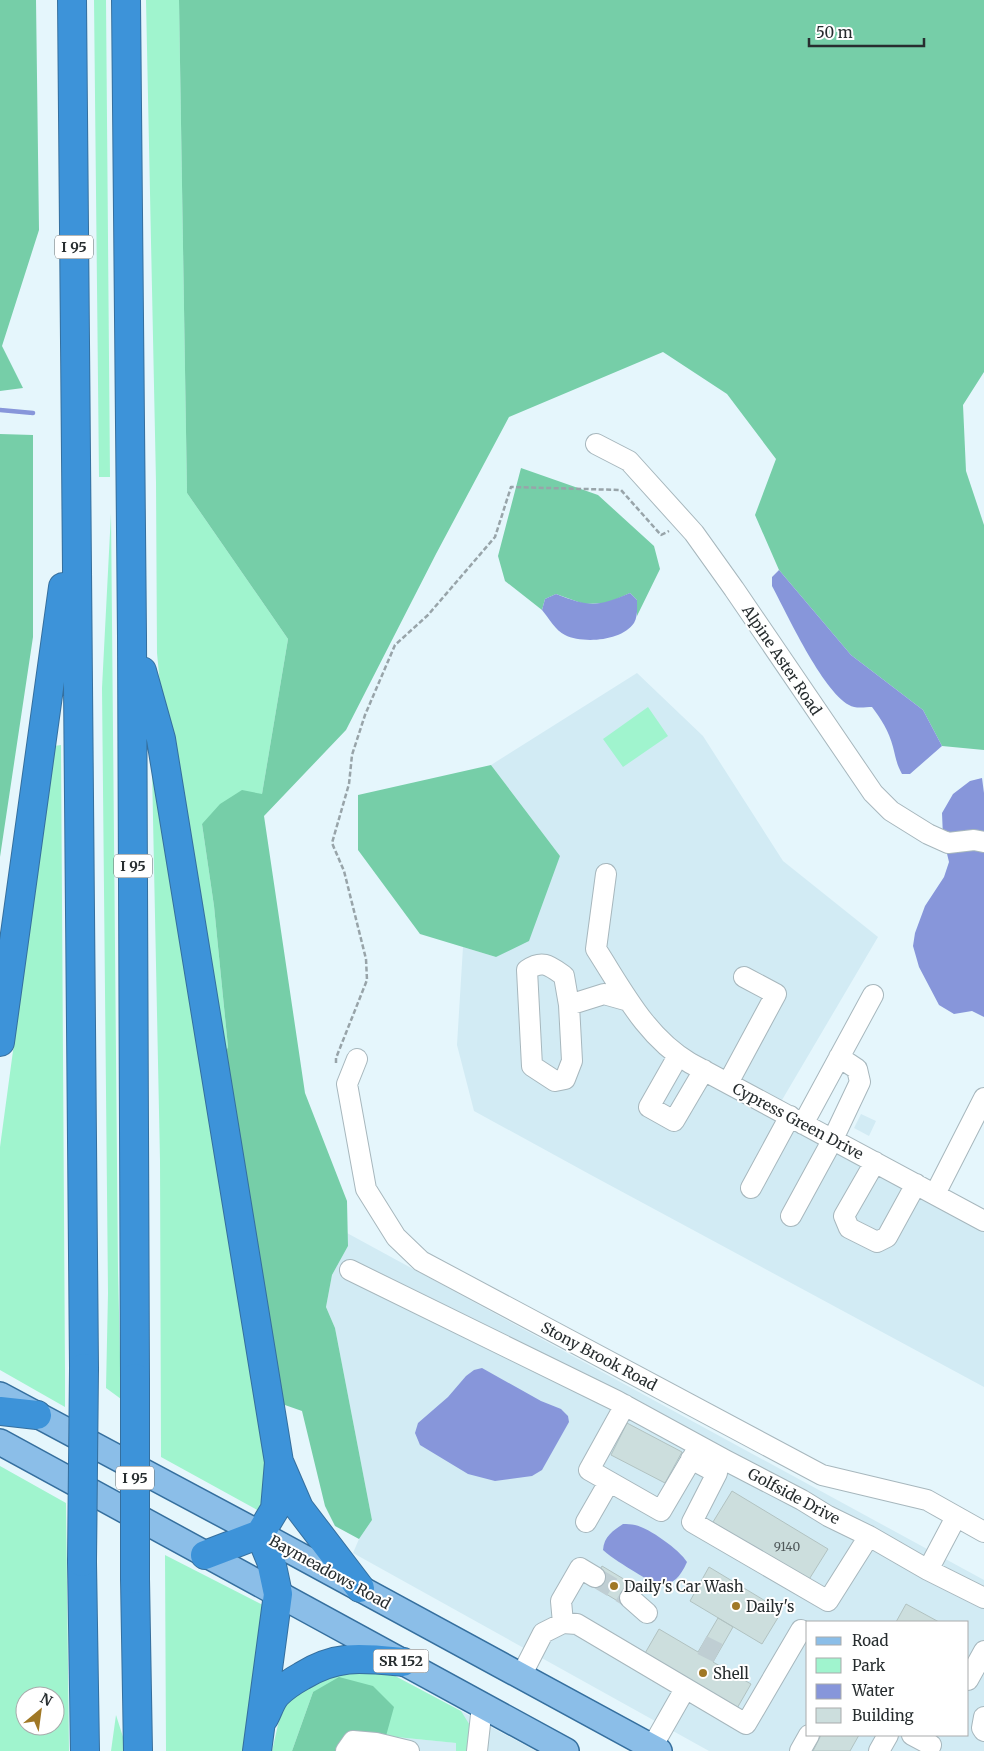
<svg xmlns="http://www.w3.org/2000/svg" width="984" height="1751" viewBox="0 0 984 1751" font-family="Merriweather,serif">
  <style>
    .built { fill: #d2ebf4; fill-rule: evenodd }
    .green { fill: #a0f4ce; fill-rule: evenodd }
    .forest { fill: #76cea8 }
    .water { fill: #8796da }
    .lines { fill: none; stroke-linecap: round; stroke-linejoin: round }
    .stream { stroke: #8796da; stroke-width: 4.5 }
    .building { fill: #ccdedd; stroke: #b1c2c1 }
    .minor-tunnel { stroke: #bfced3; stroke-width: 20; stroke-dasharray: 20 10; stroke-linecap: butt }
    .minor-casing { stroke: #a7b7bd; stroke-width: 22 }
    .major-casing { stroke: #356f9e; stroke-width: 28 }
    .highway-casing { stroke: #356f9e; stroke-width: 30 }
    .path { stroke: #98a4a9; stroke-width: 2.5; stroke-dasharray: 5 2.5; stroke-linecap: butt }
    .minor { stroke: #fff; stroke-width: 20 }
    .major { stroke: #8bbee8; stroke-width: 25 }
    .highway { stroke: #3d93d9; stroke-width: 28 }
    .highway-bridge-casing { stroke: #356f9e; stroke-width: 30; stroke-linecap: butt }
    .highway-bridge { stroke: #3d93d9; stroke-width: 28 }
    .poi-dot { fill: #a07826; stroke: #fff; stroke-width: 2 }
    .labels { text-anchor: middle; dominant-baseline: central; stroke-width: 4; stroke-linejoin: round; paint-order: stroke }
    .number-label { font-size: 12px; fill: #50595a }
    .shield { fill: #fff; stroke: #686c6d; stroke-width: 1 }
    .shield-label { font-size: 14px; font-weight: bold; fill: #272d2f }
    .street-label { font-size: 15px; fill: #272d2f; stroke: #fff }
    .poi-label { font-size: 15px; fill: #272d2f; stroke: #fff; text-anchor: start }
  </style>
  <rect width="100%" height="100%" fill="#e5f6fc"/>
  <path class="built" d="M637 673 703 736 783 861 878 937 772 1117 984 1232V1387L591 1175 474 1111 457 1045 463 947 496 957 560 856 491 765Z
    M861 1114 876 1121 869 1136 854 1128Z
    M347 1233 984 1580V1751H709L353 1553 359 1539 372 1520 335 1328 326 1307 332 1275 348 1246ZM808 1622H968V1735H808Z
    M461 1711 536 1751H468Z
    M386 1736 457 1743 456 1751H339Z"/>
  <path class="green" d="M94 0H106L110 477H99Z
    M146 0H179L187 493 288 639 262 794 202 824 214 906 228 1047 223 1057 164 727 157 653 156 482Z
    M111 513 118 1270 121 1399 106 1388 108 1293 102 688Z
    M648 707 668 736 623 767 603 739Z
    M151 720 267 1446 262 1506 259 1511 161 1457 160 1160Z
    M61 745 65 1369V1407L0 1370V1147L23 977 25 940 54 746Z
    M0 1466 66 1503 69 1751H0ZM25 1696H55V1726H25Z
    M165 1555 265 1606 245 1751H166Z
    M382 1669 461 1711 471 1727 468 1751H456V1743L386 1736 313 1692 292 1751H272L282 1707 309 1678Z
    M116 1715 123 1737 124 1751H111Z"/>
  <path class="forest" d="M0 0H36L39 230 2 346 23 388 0 391Z
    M179 0H984V372L963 405 966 471 984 525V750L942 746 923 710 851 655 779 570 755 515 776 459 727 394 663 352 509 417 436 554 346 730 264 816 305 1093 347 1201 348 1246 332 1275 326 1307 335 1328 372 1520 359 1539 335 1526 325 1506 302 1411 282 1404 223 1057 228 1047 214 906 202 824 220 804 242 790 262 794 288 639 187 493Z
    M0 434 33 435V637L0 857Z
    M521 468 598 495 654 546 660 569 637 616V600L630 593 608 603 584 604 556 594 545 599 542 610 505 581 498 556Z
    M491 765 560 856 529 941 496 957 420 934 358 850V795Z
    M339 1677 373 1686 394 1707 386 1736 339 1751H292L313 1692Z"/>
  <path class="water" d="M779 570 851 655 923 710 942 746 910 774H902C896 763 896 758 893 747 889 731 881 719 872 707 865 707 855 709 849 705 822 690 787 614 772 586V577Z
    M630 593 637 600C637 608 638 616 634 623 622 641 583 644 565 635 556 631 548 617 542 610L545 599 556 594C589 607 597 607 630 593Z
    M982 778 984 793V1017L972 1011 954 1014 939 1005 919 967 913 946 915 933 925 906 944 877 949 862 943 837 942 813 953 794 970 781Z
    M482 1368 541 1401 561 1409 568 1416 569 1422 542 1470 532 1476 495 1481 468 1474 420 1445 415 1433 418 1423 448 1397 466 1376 474 1370Z
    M623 1524C627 1524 631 1524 635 1525 649 1528 680 1550 687 1562 674 1592 658 1587 635 1572 624 1565 613 1559 603 1550 604 1536 613 1531 623 1524Z"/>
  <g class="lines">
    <path class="stream" d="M0 410 33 413"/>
  </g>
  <path class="building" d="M627 1423 682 1452 665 1483 611 1455Z
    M732 1491 828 1549 808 1581 713 1522Z
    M602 1566 637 1587 626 1606 591 1585Z
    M709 1567 782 1611 762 1644 690 1601Z
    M906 1604 939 1622H896Z
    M718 1618 733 1627 713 1662 751 1684 736 1710 644 1655 659 1629 698 1652Z
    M821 1735H859L850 1751H813Z"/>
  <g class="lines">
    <path class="minor-tunnel" d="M595 1577 630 1598
      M702 1645 718 1653"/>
    <defs>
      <path id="minor" d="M596 444 629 461 694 533 734 589 873 793 891 811 928 834 948 843 974 840 984 842
        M606 874 596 949C623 991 646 1037 690 1063L984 1221
        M569 1005 564 976C550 966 543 959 527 970L532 1066 555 1081 565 1079 572 1061 569 1005 604 994 629 1001
        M678 1056 649 1107 674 1121 704 1070
        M357 1059 347 1084 366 1189 396 1237 421 1261 822 1475 927 1500 984 1532
        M728 1083 776 994 744 977
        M803 1124 873 995
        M875 1162 844 1216 849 1228 877 1242 887 1237 916 1184
        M751 1188 790 1116
        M935 1194 984 1098
        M791 1216 833 1139 860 1082 857 1069 839 1057
        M350 1270 617 1401 725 1460 802 1500 828 1516 869 1536 928 1570 984 1598
        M625 1405 589 1470 661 1511 698 1448
        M691 1459 717 1473 692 1522 828 1601 869 1536
        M586 1522 609 1482
        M928 1570 956 1517
        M630 1598 647 1613
        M563 1623 561 1601 580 1568 595 1577
        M521 1676 543 1633 563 1623 577 1624 746 1724 801 1630
        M968 1680 984 1651
        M984 1717 982 1728 984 1731
        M912 1735 931 1745
        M652 1747 685 1689
        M346 1751 353 1741 376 1743 409 1751
        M477 1751 482 1706
        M800 1751 809 1735
        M879 1751 888 1735"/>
      <path id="major" d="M0 1395 260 1534 659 1751
        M0 1442 566 1751"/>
      <path id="highway" d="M72 0 84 1368
        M126 0 132 636 135 1378
        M142 671 161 739 279 1462 275 1509 260 1534 205 1555
        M0 1042 63 587
        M0 1411 37 1415
        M280 1464 299 1508 360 1588
        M82 1562 85 1751
        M135 1579 138 1751
        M264 1718C268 1711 271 1700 277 1694 284 1687 293 1681 302 1676 337 1654 363 1658 403 1662
        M257 1751 278 1594 271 1561 260 1534"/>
    </defs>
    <use href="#minor" class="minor-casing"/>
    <use href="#major" class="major-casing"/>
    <use href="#highway" class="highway-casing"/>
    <path class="path" d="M336 1063V1058L367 980 366 959 344 871 332 843 349 784 352 755 365 715 395 645 428 615 495 537 511 487 621 490 661 535 669 531"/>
    <use href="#minor" class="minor"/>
    <use href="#major" class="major"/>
    <use href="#highway" class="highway"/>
    <defs>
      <path id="highway-bridge" d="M135 1378V1579
        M82 1562 84 1368"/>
    </defs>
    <use href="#highway-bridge" class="highway-bridge-casing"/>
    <use href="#highway-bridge" class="highway-bridge"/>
  </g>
  <g class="poi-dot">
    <circle cx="614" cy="1586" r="5"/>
    <circle cx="736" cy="1606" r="5"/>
    <circle cx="703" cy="1673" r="5"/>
  </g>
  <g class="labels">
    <g class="number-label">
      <text x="787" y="1546">9140</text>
    </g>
    <g class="shield">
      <rect x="55" y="235.5" width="38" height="23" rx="4"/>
      <rect x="114" y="854.5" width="38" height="23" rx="4"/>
      <rect x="116" y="1466.5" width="38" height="23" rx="4"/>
      <rect x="373.5" y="1649.5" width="55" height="23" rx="4"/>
    </g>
    <g class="shield-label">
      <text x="74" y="247">I 95</text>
      <text x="133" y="866">I 95</text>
      <text x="135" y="1478">I 95</text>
      <text x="401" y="1661">SR 152</text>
    </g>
    <g class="street-label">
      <text transform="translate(782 660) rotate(56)">Alpine Aster Road</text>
      <text transform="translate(798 1121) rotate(28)">Cypress Green Drive</text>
      <text transform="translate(599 1356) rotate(28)">Stony Brook Road</text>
      <text transform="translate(794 1496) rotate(28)">Golfside Drive</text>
      <text transform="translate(330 1572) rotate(29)">Baymeadows Road</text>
    </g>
    <g class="poi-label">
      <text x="624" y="1586">Daily's Car Wash</text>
      <text x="746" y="1606">Daily's</text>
      <text x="713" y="1673">Shell</text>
    </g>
  </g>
  <rect x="806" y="1621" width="162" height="115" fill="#ffffff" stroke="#a9abac"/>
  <rect x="816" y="1637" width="25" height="8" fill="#8bbee8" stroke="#a9abac"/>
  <text x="852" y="1646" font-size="15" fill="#272d2f">Road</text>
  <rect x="816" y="1658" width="25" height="15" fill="#a0f4ce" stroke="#a9abac"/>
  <text x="852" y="1671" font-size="15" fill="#272d2f">Park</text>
  <rect x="816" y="1684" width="25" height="15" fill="#8796da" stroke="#a9abac"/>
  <text x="852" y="1696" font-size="15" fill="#272d2f">Water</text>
  <rect x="816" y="1708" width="25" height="15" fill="#ccdedd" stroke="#a9abac"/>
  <text x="852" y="1721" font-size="15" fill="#272d2f">Building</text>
  <g transform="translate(40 1711) rotate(29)"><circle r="24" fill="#ffffff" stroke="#a9abac"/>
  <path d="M0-4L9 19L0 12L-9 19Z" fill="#a07826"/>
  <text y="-8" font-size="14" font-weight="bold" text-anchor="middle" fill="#272d2f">N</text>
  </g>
  <path d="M809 38v8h115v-8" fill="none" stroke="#272d2f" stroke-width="2.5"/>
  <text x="816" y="38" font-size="15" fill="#272d2f" stroke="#ffffff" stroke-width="4" paint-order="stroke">50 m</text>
</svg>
